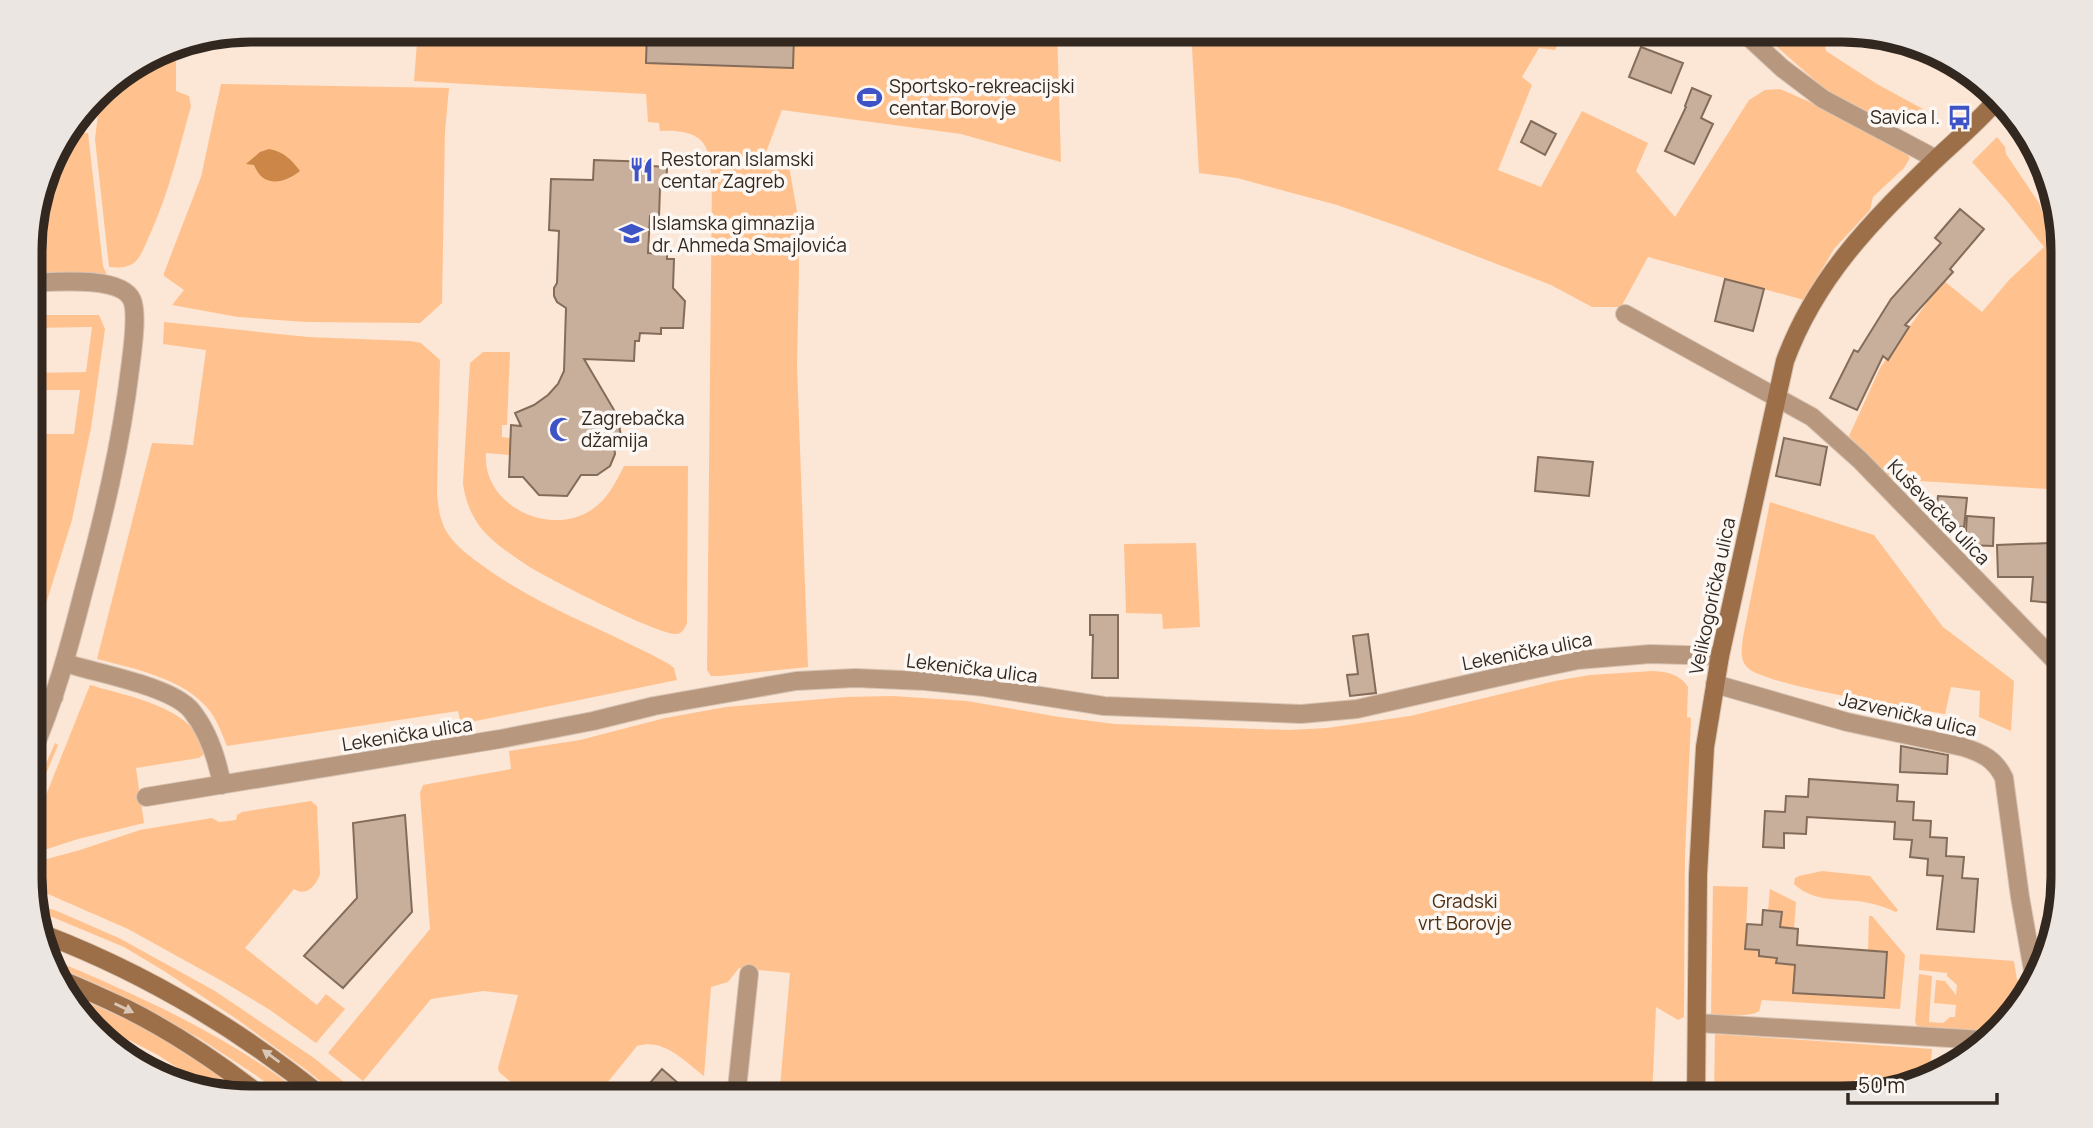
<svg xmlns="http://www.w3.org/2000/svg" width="2093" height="1128" viewBox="0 0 2093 1128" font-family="Manrope,sans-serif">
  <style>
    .green { fill: #ffc28f }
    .water { fill: #cb8648 }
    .building { fill: #c8af9b; stroke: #846c5a; stroke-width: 2 }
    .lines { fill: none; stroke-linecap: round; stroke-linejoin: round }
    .street-casing { stroke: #d8c4b4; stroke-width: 20 }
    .secondary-casing { stroke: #d8c4b4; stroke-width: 20 }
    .street { stroke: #b7987f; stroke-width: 18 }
    .secondary { stroke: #9c6f49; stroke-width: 18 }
    .oneway { fill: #dac7b8 }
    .labels { text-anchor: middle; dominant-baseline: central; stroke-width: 7; stroke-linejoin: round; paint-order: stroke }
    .poi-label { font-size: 19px; fill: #322820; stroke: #fcf7f3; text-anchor: start }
    .street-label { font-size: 19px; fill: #322820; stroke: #fcf7f3 }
    .park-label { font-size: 19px; fill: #4c2e14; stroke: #fcf7f3 }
    .rim { fill: none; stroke: #322820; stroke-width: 9 }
  </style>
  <rect width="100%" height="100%" fill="#fce6d5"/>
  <path class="green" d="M418 30H1057L1061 162 961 134 782 110 763 160 788 161 798 217 799 269 797 366 808 667 720 676H711L707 670 712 179C710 169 710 155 705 146 698 131 674 130 660 131L659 123 648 122 646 94 414 81Z
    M1191 30H1565L1555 50 1539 48 1522 77 1532 85 1498 170 1541 187 1582 111 1648 143 1636 171 1675 217 1749 100 1765 90 1780 89 1865 126 1902 148 1910 158 1904 168 1873 197 1870 210 1834 249 1804 300 1648 257 1621 307H1592L1551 285 1406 229 1337 205 1237 178 1199 173Z
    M1758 30H1817L1823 36 1826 51 1877 84 1932 114 1919 122 1896 126 1837 100Z
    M176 45V91L189 96 191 106C179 149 169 192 151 232 146 242 143 254 135 262 128 268 118 268 109 267L95 139 101 90 105 85 167 46Z
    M221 84 449 88 445 132 442 303 420 323 306 322 238 317 172 305 184 290 164 276V273L201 177Z
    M68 133H88L103 266 107 275H30V236L53 153Z
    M1997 137 2005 147 2006 154 2039 203 2049 230 2061 221V222L2062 490 1889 479 1849 436 1880 368 1943 280 1982 312 2009 280 2044 247 2007 201 1972 162Z
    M30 315H99L105 329 91 428 72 520 31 652V434H74L80 390H31V373L86 372 92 327 30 328Z
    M164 322 308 337 411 341 421 343 440 360 437 493C438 507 440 522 448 534 456 546 468 555 479 563 537 607 607 630 669 664L674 668 677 680 461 724 458 711 227 746C222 734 218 722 210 711 184 678 135 669 97 659L152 443 193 445 206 350 163 344Z
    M483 352H510L507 425H502V437L511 438 510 455 486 453C482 504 546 536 588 512 606 502 615 484 624 466H688L687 623C685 628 682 634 676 634 658 635 547 578 528 566 512 555 493 543 481 528 471 515 465 500 463 483L470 363Z
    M1770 502 1874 535 1943 627 2014 681 2011 731 1979 717 1980 691 1951 687 1945 714C1914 708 1761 685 1747 667 1739 658 1742 648 1743 637Z
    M1196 543 1200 627 1163 629 1162 614 1126 613 1124 544Z
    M1653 671C1667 672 1680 674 1688 687L1687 717 1691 718 1685 855 1684 1017 1678 1020 1656 1007 1652 1098H779L790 973 739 968 728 982 711 987 704 1076C684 1061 664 1038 637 1046L595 1098H530L499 1072 498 1068 518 995 483 991 431 999 363 1081 328 1053 430 929 420 793 423 785 511 769 509 751 580 740 665 718 726 707 846 697 893 696 967 701 1059 717 1115 724 1289 730 1327 728 1410 716 1555 681 1590 675Z
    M90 685C126 696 200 708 204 754L199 758 136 768 144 823 78 839 32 854V830Z
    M55 743 58 745 31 810V798Z
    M311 801 317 806 320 874C316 886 306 897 294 889L245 948 317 1005 326 994 345 1009 316 1043 270 1010 222 981 128 929 32 887V863L80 850 140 830 212 818 219 822 236 820 237 815 242 812Z
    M1822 871 1870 876 1898 910 1896 912C1883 906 1871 903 1858 901 1835 899 1812 901 1794 884L1795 878 1799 876Z
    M1713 886 1748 887 1745 948 1759 950V956L1777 958 1776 964 1795 965 1793 993 1884 998 1887 952 1868 950 1869 916H1872L1905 955 1900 1009 1762 1000C1761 1001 1760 1010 1759 1011 1754 1017 1720 1015 1711 1015Z
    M1770 889 1796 902 1794 929 1780 927 1768 911Z
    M32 903 57 911 119 938 215 991 314 1058 364 1098H341L309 1072 238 1020 164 971 124 947 33 909Z
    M1920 954 2014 961 2017 980 2026 979 2029 989 1991 1032 1918 1028 1915 1022 1919 974 1932 976 1929 1022 1943 1023 1950 1017H1955L1956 1005 1934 1003 1936 980 1945 981 1956 995 1957 985 1947 976V973L1919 970Z
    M54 960C142 997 233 1038 307 1098H286L257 1076 199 1038 108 989 56 966Z
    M68 993 160 1035 245 1088 251 1098 209 1089 158 1055 78 1014 75 1011Z
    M1715 1034 1932 1049 1930 1073 1856 1098H1714Z"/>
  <path class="water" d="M269 149C284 152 291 159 300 171 284 184 263 188 254 165L246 164 260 152Z"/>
  <path class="building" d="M647 30 794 35 793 68 646 63Z
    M1641 47 1683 63 1671 93 1629 77Z
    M1692 88 1711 96 1701 118 1713 124 1694 164 1665 151 1686 107 1685 106Z
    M1531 121 1556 134 1545 155 1521 142Z
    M594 160 652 162V166L667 167 666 188H660L659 217 650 216 648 253 667 254V259H674L673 288 685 301 683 328H661V334L640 333 639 341H635L634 361 584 359 617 415 622 441 614 445 615 454 610 466 597 475H581L567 496 539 495 523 477H509L511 425 521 426 515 413 534 405 548 395 558 384 564 371 566 308 557 302 554 296V288L557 283 559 231 549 230 551 179 593 180Z
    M1960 209 1984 229 1950 269 1953 272 1905 325 1909 327 1888 360 1883 356 1857 410 1830 398 1854 350 1858 352 1891 299 1941 243 1935 238Z
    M1725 279 1764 289 1753 331 1715 321Z
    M1784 438 1827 447 1820 485 1776 476Z
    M1538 457 1593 462 1589 496 1535 491Z
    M1938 496 1967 498 1964 527 1939 525 1935 521Z
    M1967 516 1994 518 1993 546 1965 545Z
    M2050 543 2062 545V604L2031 601 2033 577H1998L1997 545Z
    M1090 615H1118V678H1092L1093 635H1090Z
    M1368 634 1376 693 1350 696 1347 675 1358 674 1353 636Z
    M1901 746 1948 755 1947 774 1900 772Z
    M2048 762H2063V789H2048Z
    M1809 779 1898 785 1897 801 1914 802 1913 820 1931 821 1930 837 1947 838 1946 856 1964 857 1962 878 1978 879 1974 932 1937 929 1943 876 1927 875 1928 859 1910 857 1912 840 1894 839 1895 822 1807 817 1806 834 1784 833V848L1763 847 1765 811 1785 812 1786 796 1808 797Z
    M405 815 412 912 343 988 304 956 357 898 353 823Z
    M1763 910 1782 912 1780 927 1798 929 1797 945 1887 952 1884 998 1793 993 1795 965 1776 963 1777 958 1759 956V950L1745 949 1747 924 1762 925Z
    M662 1069 695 1098H637Z"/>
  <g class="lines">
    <defs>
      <path id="street" d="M1741 30 1782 68 1823 99 1936 159
        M30 283C53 282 121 275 132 300 138 314 132 353 130 369 121 445 103 519 83 593 69 648 54 703 31 755
        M1625 314 1812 417 1860 460 2063 669
        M65 663C96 673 171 686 191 710 209 732 217 758 222 785
        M1715 684 1847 722 1963 747C1982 753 1995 759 2004 778L2020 897 2035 982
        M31 697H54
        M146 797 500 739 593 721 654 706 796 681 855 678 925 681 984 687 1104 706 1301 714 1357 709 1525 671 1578 660 1650 654 1720 656
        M1697 1023 1983 1040
        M736 1098 749 974"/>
      <path id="secondary" d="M43 934C145 973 239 1029 324 1098
        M62 980C84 989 106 999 127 1009 175 1033 222 1065 264 1098
        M1696 1098 1698 875 1705 747 1720 656 1785 361C1816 277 1871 222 1934 161 1955 141 1977 123 1996 101"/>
    </defs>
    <use href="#street" class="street-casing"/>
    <use href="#secondary" class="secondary-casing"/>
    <use href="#street" class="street"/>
    <use href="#secondary" class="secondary"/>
  </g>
  <defs><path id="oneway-solid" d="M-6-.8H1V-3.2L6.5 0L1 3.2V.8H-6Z" transform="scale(1.75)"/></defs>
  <g class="oneway">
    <use href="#oneway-solid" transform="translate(124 1008) rotate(26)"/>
    <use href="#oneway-solid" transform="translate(271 1056) rotate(-144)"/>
  </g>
  <defs>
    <symbol id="stadium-bare" viewBox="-9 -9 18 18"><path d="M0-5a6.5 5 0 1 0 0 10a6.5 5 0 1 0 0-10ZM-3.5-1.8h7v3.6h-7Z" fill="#3e53c6" stroke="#fcf7f3" stroke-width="2.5" paint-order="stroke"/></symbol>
    <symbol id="bus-bare" viewBox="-9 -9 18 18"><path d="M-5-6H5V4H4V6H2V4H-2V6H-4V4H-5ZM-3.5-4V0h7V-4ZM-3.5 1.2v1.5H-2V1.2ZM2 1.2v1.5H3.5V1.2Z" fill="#3e53c6" stroke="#fcf7f3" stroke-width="2.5" paint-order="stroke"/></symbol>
    <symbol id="restaurant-bare" viewBox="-9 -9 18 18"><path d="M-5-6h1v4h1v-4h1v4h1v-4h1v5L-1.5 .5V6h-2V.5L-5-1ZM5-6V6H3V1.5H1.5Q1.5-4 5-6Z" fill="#3e53c6" stroke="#fcf7f3" stroke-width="2.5" paint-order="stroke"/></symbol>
    <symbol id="school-bare" viewBox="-9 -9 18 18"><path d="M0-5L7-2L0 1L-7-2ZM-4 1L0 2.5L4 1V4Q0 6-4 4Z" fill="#3e53c6" stroke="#fcf7f3" stroke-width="2.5" paint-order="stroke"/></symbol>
    <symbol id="mosque-bare" viewBox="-9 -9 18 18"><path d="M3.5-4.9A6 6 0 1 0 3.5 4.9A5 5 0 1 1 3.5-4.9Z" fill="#3e53c6" stroke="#fcf7f3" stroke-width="2.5" paint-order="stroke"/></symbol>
  </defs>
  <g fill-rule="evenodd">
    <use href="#stadium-bare" x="852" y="80" width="35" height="35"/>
    <use href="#bus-bare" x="1942" y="100" width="35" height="35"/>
    <use href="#restaurant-bare" x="624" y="152" width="35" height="35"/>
    <use href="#school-bare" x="614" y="216" width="35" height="35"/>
    <use href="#mosque-bare" x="544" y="412" width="35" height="35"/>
  </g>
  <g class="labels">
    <g class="poi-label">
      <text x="889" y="86">Sportsko-rekreacijski<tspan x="889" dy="22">centar Borovje</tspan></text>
      <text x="1940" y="117" text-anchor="end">Savica I.</text>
      <text x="661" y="159">Restoran Islamski<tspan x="661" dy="22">centar Zagreb</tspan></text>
      <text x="652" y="223">Islamska gimnazija<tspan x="652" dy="22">dr. Ahmeda Smajlovića</tspan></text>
      <text x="581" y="418">Zagrebačka<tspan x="581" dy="22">džamija</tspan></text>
    </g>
    <g class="street-label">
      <text transform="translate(1939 512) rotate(46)">Kuševačka ulica</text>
      <text transform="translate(1712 596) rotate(-78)">Velikogorička ulica</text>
      <text transform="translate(1527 651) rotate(-11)">Lekenička ulica</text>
      <text transform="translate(972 668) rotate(7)">Lekenička ulica</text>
      <text transform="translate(1908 714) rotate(13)">Jazvenička ulica</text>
      <text transform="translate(407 734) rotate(-9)">Lekenička ulica</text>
    </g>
    <g class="park-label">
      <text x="1465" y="901">Gradski<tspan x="1465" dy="22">vrt Borovje</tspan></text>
    </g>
  </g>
  <path d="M0 0H2093V1128H0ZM251 42H1842A209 209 0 0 1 2051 251V877A209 209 0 0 1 1842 1086H251A209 209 0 0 1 42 877V251A209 209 0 0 1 251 42Z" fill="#ece6e2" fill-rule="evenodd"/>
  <path class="rim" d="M251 42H1842A209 209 0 0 1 2051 251V877A209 209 0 0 1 1842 1086H251A209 209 0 0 1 42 877V251A209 209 0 0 1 251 42Z"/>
  <path d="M1848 1093v10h149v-10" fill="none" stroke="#322820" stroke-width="3.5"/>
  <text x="1858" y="1093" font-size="21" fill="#322820" stroke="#fcf7f3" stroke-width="5" paint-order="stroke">50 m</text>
</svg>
